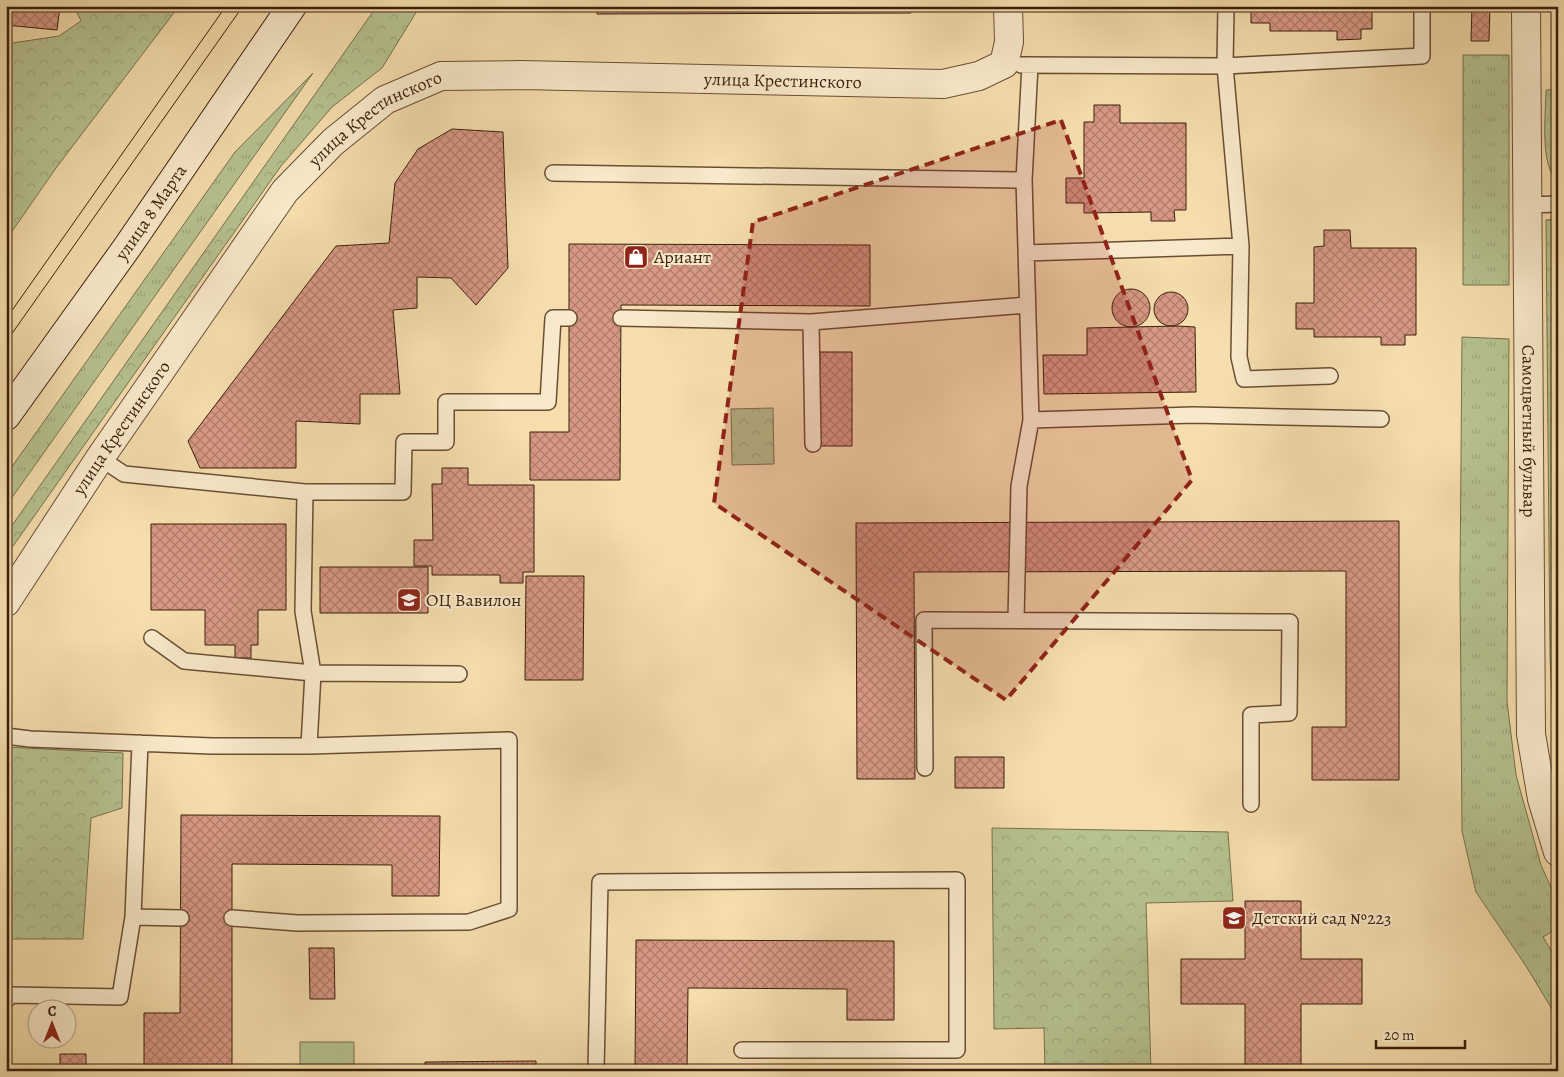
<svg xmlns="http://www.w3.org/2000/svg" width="1564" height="1077" viewBox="0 0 1564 1077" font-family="Alegreya,serif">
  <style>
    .grass { fill: url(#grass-tufts); stroke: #78704d }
    .forest { fill: url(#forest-crowns); stroke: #78704d }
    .garden { fill: #b6c28f; stroke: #78704d }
    .building { fill: url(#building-cross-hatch); stroke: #3b1f0b }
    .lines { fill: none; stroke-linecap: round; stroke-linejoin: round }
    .service-casing { stroke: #6a4e34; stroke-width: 18 }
    .tertiary-casing { stroke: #6a4e34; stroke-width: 30 }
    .secondary-casing { stroke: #3b1f0b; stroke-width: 30 }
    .service { stroke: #f8e9ca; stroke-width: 15 }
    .tertiary { stroke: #f8e9ca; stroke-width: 28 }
    .secondary { stroke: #f8e9ca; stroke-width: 28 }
    .tram { stroke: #3b1f0b; stroke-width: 1 }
    .marked { fill: #8f2418; fill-opacity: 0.2; stroke: #8f2418; stroke-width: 4; stroke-dasharray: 10 6; stroke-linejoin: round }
    .labels { text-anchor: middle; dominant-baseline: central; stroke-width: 4; stroke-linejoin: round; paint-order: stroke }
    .street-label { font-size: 18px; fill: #3b1f0b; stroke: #f8e9ca }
    .poi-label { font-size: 18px; fill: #3b1f0b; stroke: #f8e9ca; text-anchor: start }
  </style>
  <defs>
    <pattern id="grass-tufts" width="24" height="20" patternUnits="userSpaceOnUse" patternTransform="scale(1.25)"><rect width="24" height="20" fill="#b6c28f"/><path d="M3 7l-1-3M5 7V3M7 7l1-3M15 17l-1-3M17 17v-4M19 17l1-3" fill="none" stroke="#9da67a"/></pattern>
    <pattern id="forest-crowns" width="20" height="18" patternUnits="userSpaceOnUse" patternTransform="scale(1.25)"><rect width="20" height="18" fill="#b6c28f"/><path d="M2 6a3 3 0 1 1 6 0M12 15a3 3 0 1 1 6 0" fill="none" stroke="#9da67a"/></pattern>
    <pattern id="building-cross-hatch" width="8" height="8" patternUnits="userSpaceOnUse" patternTransform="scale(1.25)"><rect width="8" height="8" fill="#d89984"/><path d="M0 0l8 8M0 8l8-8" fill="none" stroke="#b07c6a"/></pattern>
  </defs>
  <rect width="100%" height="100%" fill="#f5ddae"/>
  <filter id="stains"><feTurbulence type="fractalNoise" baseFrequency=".004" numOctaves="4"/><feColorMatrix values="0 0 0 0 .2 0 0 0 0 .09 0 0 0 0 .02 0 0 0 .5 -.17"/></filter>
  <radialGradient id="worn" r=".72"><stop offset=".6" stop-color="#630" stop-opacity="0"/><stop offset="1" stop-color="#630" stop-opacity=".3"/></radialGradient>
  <path class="grass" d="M1463 55H1509V285H1463Z
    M313 73 6 506V475L235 152Z
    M1558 89V182C1539 165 1546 113 1546 90Z
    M1558 219V762L1554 745 1550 656 1546 220Z
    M1462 337 1509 339 1507 701 1516 775 1541 865 1558 903V928L1543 937 1558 962V1019L1526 966 1476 892 1462 831 1460 581Z"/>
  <path class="forest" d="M74 6H179L56 168 6 240V44L59 36 81 21Z
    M377 6H420L382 68 332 107 281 166 6 556V534Z
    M773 408 774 464 732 465 731 409Z
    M6 747 123 753 122 808 91 818 83 939H6Z
    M992 828 1228 832 1233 901 1146 903 1151 1071H1045L1044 1028 994 1029Z"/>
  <path class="garden" d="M300 1042H354V1071H300Z"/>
  <path class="building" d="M6 6H60L57 30 6 25Z
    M597 6H911V13L597 14Z
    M1251 6H1372V29H1361V39L1337 40V31H1270V23H1251Z
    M1472 6H1490L1489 41H1471Z
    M1094 105H1120V123H1186V210H1174L1175 221H1151V212L1084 213V203H1066V178H1084V122H1094Z
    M452 129 503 132 508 268 476 305 451 278 417 277V308L393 310 400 394H360V424L296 421V468H200L188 441 336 246 389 243 395 183 418 149Z
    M1324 230H1350L1351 248H1416V335H1405V345H1381V337H1314V329H1296V303H1314V247L1324 246Z
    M569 244 870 245V306L621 305 620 480H530V432H569Z
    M1112 308a19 19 0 1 1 38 0a19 19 0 1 1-38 0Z
    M1154 309a17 17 0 1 1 34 0a17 17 0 1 1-34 0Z
    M1177 326 1195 327 1196 392 1044 394 1043 355H1087V328Z
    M820 352H852V446H819Z
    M442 468H468V485H534V572H523V583H500V575H432V566H414V540H433L432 484H442Z
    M1399 521V780H1312V727H1346V571L914 572 915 779H857L856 523Z
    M151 524H286V610H258V645H251V658H235V645H205V610H151Z
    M320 567H428V613H320Z
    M526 576H584L583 680H525Z
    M955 757H1004V788H955Z
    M181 815 440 816 439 896H392V865L232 864V1067H144V1013H180Z
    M1245 901H1301V959H1362V1004H1301V1071H1245V1004H1181V959H1245Z
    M636 940 894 941V1020H847V989L688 988 687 1071H635Z
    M309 948H334L335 999H310Z
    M60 1054H86V1071H50H60Z
    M536 1061V1071H425V1062Z"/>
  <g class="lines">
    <defs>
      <path id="service" d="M1226 6 1225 66 1422 56V6
        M1021 65 1225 66 1241 246 1026 253
        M1030 65 1024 180 1031 420 1193 415 1381 419
        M553 173 1024 180
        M1528 205 1558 204
        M1241 246 1239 357 1244 379 1330 376
        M621 318 811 322 1027 305
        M811 322 813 444
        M100 458 124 474 305 492
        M1016 620 1019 486 1031 420
        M152 638 184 661 313 673 459 674
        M6 736 30 739 212 746H309L509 740V909L469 922 297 923 232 918
        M140 743 133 917 181 918
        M309 746 313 673 303 611 305 492H403L404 442H446V402H548L553 318H569
        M925 768 924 620 1290 622 1289 713 1251 715V804
        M6 1000 12 995 120 997 133 917
        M596 1071 600 882 957 880V1050H742"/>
      <g id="tertiary">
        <path id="s1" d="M1526 6 1531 734 1542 799 1558 852"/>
        <path id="s2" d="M6 602 100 458 285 191 333 142 385 100 441 76 521 75 943 84 979 76 1004 64 1009 42 1008 6"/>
      </g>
      <g id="secondary">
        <path id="s3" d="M6 416 128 246 292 6"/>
      </g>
    </defs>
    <use href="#service" class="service-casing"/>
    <use href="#tertiary" class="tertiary-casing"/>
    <use href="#secondary" class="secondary-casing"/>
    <use href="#service" class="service"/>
    <use href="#tertiary" class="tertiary"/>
    <use href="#secondary" class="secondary"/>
    <path class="tram" d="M6 319 226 6
      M6 342 243 6"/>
  </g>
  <path class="marked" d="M1061 120 1192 480 1006 700 714 503 753 222Z"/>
  <defs>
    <symbol id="shop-square" viewBox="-11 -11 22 22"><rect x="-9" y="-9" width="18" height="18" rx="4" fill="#8f2418" stroke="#f8e9ca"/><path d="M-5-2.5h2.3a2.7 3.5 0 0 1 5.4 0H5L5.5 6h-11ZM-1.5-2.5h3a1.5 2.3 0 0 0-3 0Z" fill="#fff"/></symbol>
    <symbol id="school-square" viewBox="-11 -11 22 22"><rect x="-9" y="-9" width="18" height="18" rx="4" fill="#8f2418" stroke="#f8e9ca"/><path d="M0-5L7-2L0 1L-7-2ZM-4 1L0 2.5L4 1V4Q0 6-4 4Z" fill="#fff"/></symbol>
  </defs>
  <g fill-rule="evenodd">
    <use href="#shop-square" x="622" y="243" width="28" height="28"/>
    <use href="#school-square" x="395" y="586" width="28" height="28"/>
    <use href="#school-square" x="1220" y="904" width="28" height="28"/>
  </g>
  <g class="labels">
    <g class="street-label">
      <text stroke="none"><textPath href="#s2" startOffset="1035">улица Крестинского</textPath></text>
      <text stroke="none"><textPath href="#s2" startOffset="614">улица Крестинского</textPath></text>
      <text stroke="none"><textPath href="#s3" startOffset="250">улица 8 Марта</textPath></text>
      <text stroke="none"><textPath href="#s2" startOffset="209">улица Крестинского</textPath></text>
      <text stroke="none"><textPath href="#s1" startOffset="425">Самоцветный бульвар</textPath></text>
    </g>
    <g class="poi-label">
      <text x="654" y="257">Ариант</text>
      <text x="426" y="600">ОЦ Вавилон</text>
      <text x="1252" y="918">Детский сад №223</text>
    </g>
  </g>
  <rect width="1564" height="1077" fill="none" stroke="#f5ddae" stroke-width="25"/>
  <rect x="8" y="8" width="1549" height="1062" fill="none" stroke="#3b1f0b" stroke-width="2.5"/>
  <rect x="12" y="12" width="1539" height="1052" fill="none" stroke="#3b1f0b"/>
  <g transform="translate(52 1024)"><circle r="24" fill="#f8e9ca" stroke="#ac987e"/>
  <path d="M0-4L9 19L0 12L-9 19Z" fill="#8f2418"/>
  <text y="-8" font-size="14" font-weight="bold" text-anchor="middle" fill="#3b1f0b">С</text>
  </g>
  <path d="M1376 1040v8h89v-8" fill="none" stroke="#3b1f0b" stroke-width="2.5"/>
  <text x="1384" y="1040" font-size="15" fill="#3b1f0b" stroke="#f8e9ca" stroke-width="4" paint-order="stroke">20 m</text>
  <rect width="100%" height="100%" filter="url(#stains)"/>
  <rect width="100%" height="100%" fill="url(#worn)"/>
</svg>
